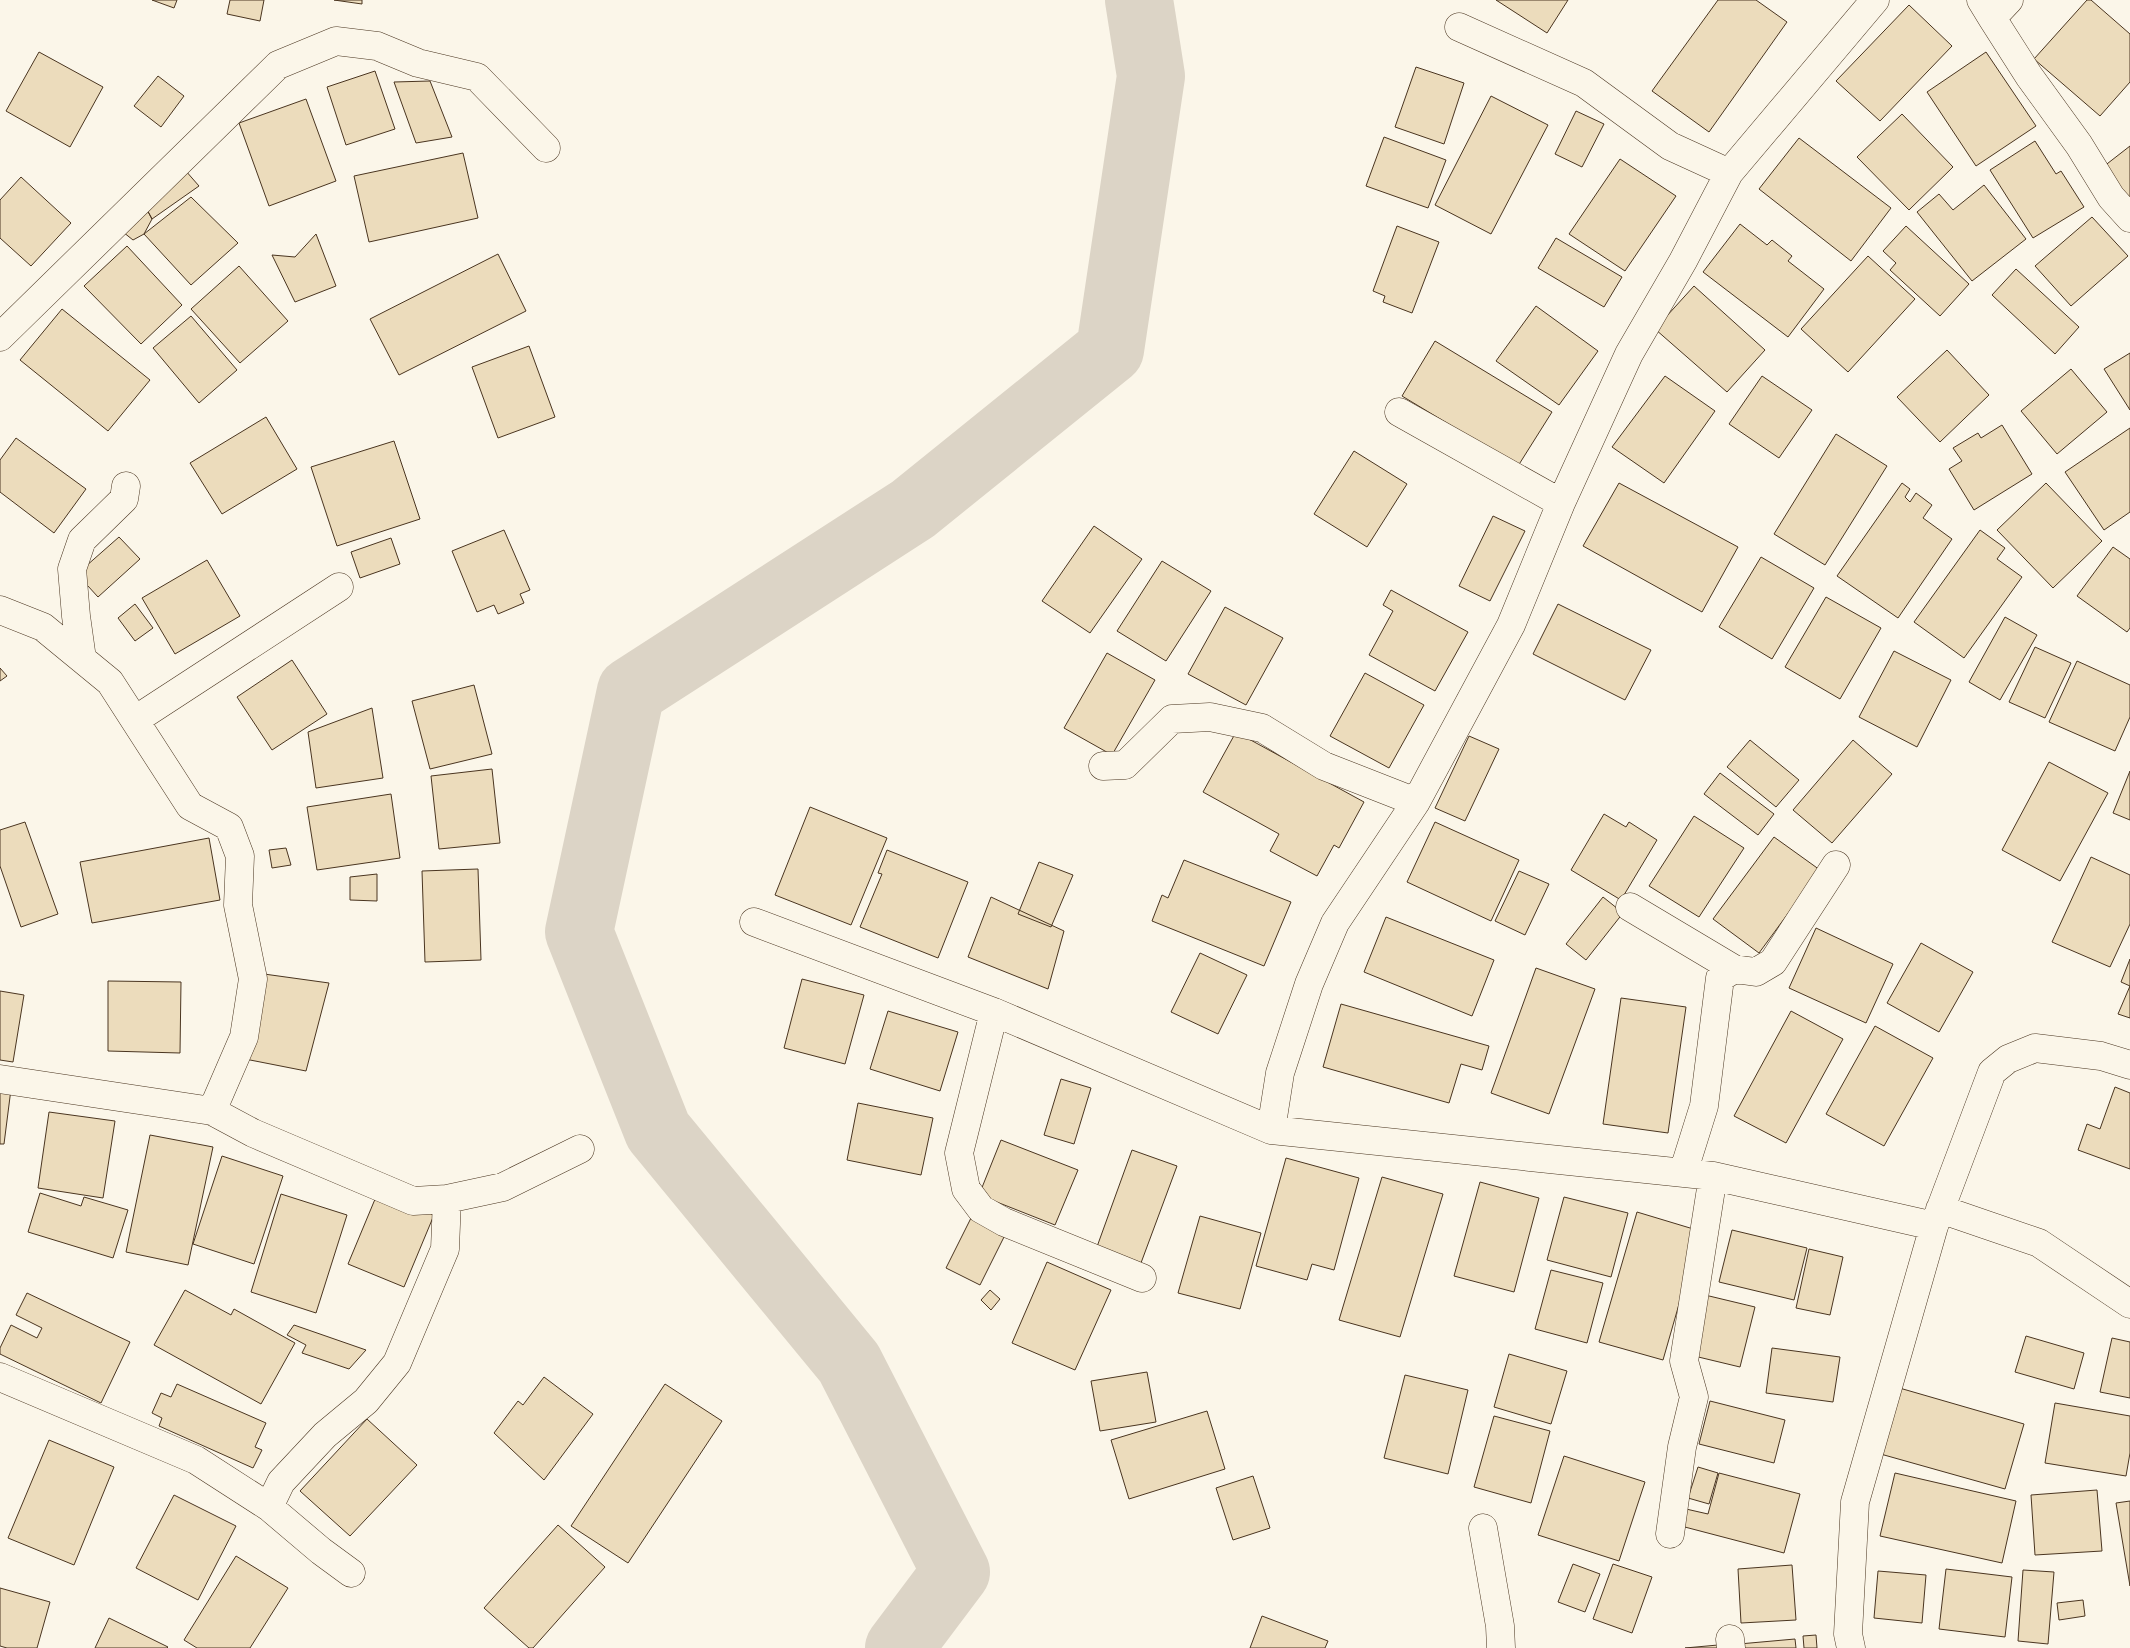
<svg xmlns="http://www.w3.org/2000/svg" width="2130" height="1648" viewBox="0 0 2130 1648" font-family="'Fira Sans',sans-serif">
  <style>
    .lines { fill: none; stroke-linecap: round; stroke-linejoin: round }
    .river { stroke: #dcd4c6; stroke-width: 68 }
    .building { fill: #ecdcbc; stroke: #4a3520 }
    .street-casing { stroke: #4a3520; stroke-width: 29 }
    .street { stroke: #fbf6e9; stroke-width: 28 }
  </style>
  <rect width="100%" height="100%" fill="#fbf6e9"/>
  <g class="lines">
    <path class="river" d="M899 1648 956 1572 849 1363 658 1131 579 932 631 691 913 509 1110 350 1151 76 1139 0"/>
  </g>
  <path class="building" d="M152 0H177L174 8Z
    M230 0H264L260 21 227 14Z
    M334 0H362V4Z
    M1496 0H1568L1547 33Z
    M1718 0H1756L1787 22 1709 132 1652 91Z
    M2087 0H2091L2130 34V82L2100 116 2034 59Z
    M1909 5 1952 46 1880 121 1836 81Z
    M39 52 103 87 70 147 6 111Z
    M1986 52 2036 126 1976 166 1927 92Z
    M1416 67 1464 83 1444 144 1395 127Z
    M375 71 395 129 346 145 327 87Z
    M158 76 184 96 161 127 134 106Z
    M430 81 452 137 416 143 394 82Z
    M1491 96 1548 125 1491 234 1435 205Z
    M306 99 336 181 269 206 239 123Z
    M1576 111 1604 124 1582 167 1555 154Z
    M1902 114 1953 167 1909 210 1857 157Z
    M1384 137 1446 160 1428 208 1366 186Z
    M1799 138 1891 208 1851 261 1759 189Z
    M2035 141 2056 174 2061 171 2084 207 2033 238 1990 170Z
    M2130 146V201L2103 167Z
    M463 153 478 218 369 242 354 176Z
    M1620 159 1676 196 1625 271 1569 234Z
    M185 170 199 186 152 219 144 204Z
    M21 177 71 223 31 266 0 238V200Z
    M1984 185 2026 239 1972 281 1917 212 1939 194 1953 210Z
    M191 197 238 243 191 285 144 234Z
    M144 204 152 219 144 234 133 240 118 228Z
    M2092 217 2128 256 2071 306 2035 266Z
    M1740 224 1767 245 1772 240 1792 256 1788 261 1824 289 1788 337 1703 272Z
    M1397 226 1439 242 1412 313 1383 302 1385 296 1373 291Z
    M1906 226 1969 284 1940 316 1890 270 1896 263 1883 251Z
    M316 234 336 286 295 302 272 255 295 257Z
    M1556 238 1622 277 1604 307 1538 268Z
    M127 246 182 305 141 344 84 286Z
    M498 254 526 311 399 375 370 319Z
    M1868 256 1915 299 1848 372 1801 329Z
    M239 266 288 321 240 363 191 309Z
    M2016 269 2079 327 2055 354 1992 295Z
    M1694 286 1765 350 1727 392 1655 329Z
    M1536 306 1598 351 1559 405 1496 361Z
    M62 309 150 380 108 431 20 360Z
    M191 316 237 370 199 403 153 348Z
    M1435 341 1552 412 1518 466 1402 396Z
    M529 346 555 417 498 438 472 367Z
    M1947 350 1989 395 1940 442 1897 397Z
    M2130 353V410L2104 369Z
    M2071 369 2107 412 2057 454 2021 411Z
    M1665 376 1715 411 1664 483 1612 447Z
    M1762 376 1812 410 1779 458 1729 424Z
    M266 417 297 469 222 514 190 463Z
    M2002 425 2032 474 1974 510 1949 469 1962 461 1953 448 1978 433 1981 438Z
    M2130 428V512L2104 530 2065 472Z
    M1836 434 1887 466 1825 565 1774 534Z
    M16 438 86 489 54 533 0 492V460Z
    M394 441 420 519 337 546 311 467Z
    M1354 451 1407 484 1367 547 1314 514Z
    M1619 483 1738 547 1702 612 1583 546Z
    M1902 483 1910 489 1905 497 1910 502 1916 493 1932 505 1923 518 1952 539 1898 618 1837 576Z
    M2046 483 2102 541 2053 588 1997 530Z
    M1493 516 1525 531 1490 601 1459 586Z
    M1094 526 1142 559 1090 633 1042 601Z
    M504 530 530 590 520 594 524 603 498 614 494 605 477 612 452 551Z
    M1980 530 2005 548 1997 559 2022 577 1964 658 1914 622Z
    M119 537 140 559 98 597 77 574Z
    M391 538 400 564 360 578 351 552Z
    M2113 547 2130 559V628L2127 632 2077 596Z
    M1761 557 1814 588 1772 659 1719 627Z
    M207 560 240 616 175 654 142 598Z
    M1162 561 1211 591 1166 661 1117 631Z
    M1391 590 1468 632 1435 691 1369 655 1393 611 1383 605Z
    M1826 597 1881 628 1840 699 1785 667Z
    M135 604 153 628 135 641 118 618Z
    M1558 604 1651 650 1625 700 1533 654Z
    M1225 607 1283 638 1246 705 1188 674Z
    M2005 617 2037 635 2000 700 1969 682Z
    M2035 647 2071 663 2045 718 2009 702Z
    M1894 651 1951 680 1917 747 1859 717Z
    M1107 653 1155 680 1112 755 1064 728Z
    M292 660 327 714 272 750 237 697Z
    M2077 661 2130 685V717L2115 751 2049 722Z
    M0 668 7 676 0 681Z
    M1365 673 1424 705 1389 768 1330 736Z
    M474 685 492 754 430 769 412 701Z
    M372 708 383 778 316 788 308 732Z
    M1236 732 1364 802 1339 848 1334 845 1317 876 1270 851 1279 834 1203 792Z
    M1469 736 1499 749 1465 821 1435 808Z
    M1750 740 1799 780 1776 807 1727 767Z
    M1853 740 1892 774 1832 843 1793 810Z
    M2049 762 2108 793 2060 881 2002 850Z
    M492 769 500 843 439 849 431 776Z
    M2130 771V820L2113 813Z
    M1720 773 1774 814 1758 835 1704 794Z
    M391 794 400 858 317 870 307 807Z
    M810 807 887 838 851 925 775 895Z
    M1604 814 1626 827 1629 822 1657 840 1621 900 1571 870Z
    M1694 816 1744 848 1699 917 1649 886Z
    M25 822 58 914 21 927 0 866V830Z
    M1435 822 1519 860 1491 921 1407 882Z
    M1774 837 1820 870 1759 953 1713 919Z
    M209 838 220 900 92 923 80 862Z
    M286 848 291 865 272 868 269 850Z
    M887 850 968 882 938 958 860 927 882 874 878 873Z
    M2091 857 2130 875V924L2110 967 2052 942Z
    M1184 860 1291 902 1264 966 1152 921 1162 895 1168 898Z
    M1039 862 1073 875 1051 927 1018 914Z
    M478 869 481 960 425 962 422 871Z
    M1519 871 1549 884 1525 935 1495 921Z
    M377 874V901L350 900V877Z
    M991 897 1064 931 1048 989 968 957Z
    M1603 897 1623 913 1586 960 1566 944Z
    M1386 917 1494 960 1472 1016 1364 972Z
    M1816 928 1893 964 1866 1023 1789 988Z
    M1921 943 1973 972 1939 1032 1887 1003Z
    M1200 953 1247 975 1218 1034 1171 1012Z
    M2130 959V986L2121 982Z
    M1536 968 1595 989 1549 1114 1491 1093Z
    M264 974 329 983 306 1071 245 1059Z
    M802 979 864 995 845 1064 784 1048Z
    M108 981 181 982 180 1053 108 1051Z
    M2130 986V1018L2118 1014Z
    M0 991 24 995 13 1062 0 1060Z
    M1621 998 1686 1007 1668 1133 1603 1124Z
    M1341 1004 1489 1046 1482 1070 1461 1064 1449 1103 1323 1067Z
    M888 1011 958 1032 940 1091 870 1069Z
    M1791 1011 1843 1039 1786 1143 1734 1116Z
    M1875 1026 1933 1058 1884 1146 1826 1114Z
    M1061 1079 1091 1088 1074 1144 1044 1135Z
    M2115 1087 2130 1093V1169L2078 1150 2087 1124 2100 1129Z
    M0 1088 11 1089 4 1144H0Z
    M858 1103 933 1118 921 1175 847 1160Z
    M49 1112 115 1121 103 1198 38 1188Z
    M150 1135 213 1147 188 1265 126 1252Z
    M1001 1140 1078 1170 1055 1225 979 1195Z
    M1132 1150 1177 1166 1138 1271 1094 1255Z
    M222 1156 283 1176 254 1264 193 1244Z
    M1286 1158 1359 1178 1334 1270 1312 1264 1307 1280 1256 1266Z
    M1382 1177 1443 1194 1400 1337 1339 1320Z
    M1480 1182 1539 1198 1514 1292 1454 1276Z
    M378 1192 434 1215 404 1287 348 1264Z
    M40 1193 81 1206 84 1197 128 1210 113 1258 28 1232Z
    M281 1194 347 1215 316 1313 251 1292Z
    M1564 1197 1628 1213 1611 1277 1547 1260Z
    M1637 1212 1700 1231 1663 1360 1599 1342Z
    M973 1214 1007 1231 980 1285 946 1268Z
    M1200 1216 1261 1233 1240 1309 1178 1293Z
    M1732 1230 1807 1248 1794 1300 1719 1282Z
    M1809 1249 1843 1257 1830 1315 1796 1308Z
    M1047 1262 1111 1290 1075 1370 1012 1343Z
    M1551 1270 1603 1283 1587 1343 1535 1329Z
    M185 1290 231 1315 234 1309 295 1343 261 1404 154 1345Z
    M990 1290 1000 1299 991 1310 981 1300Z
    M27 1293 130 1342 101 1403 0 1354V1348L11 1325 37 1338 42 1328 16 1315Z
    M1705 1295 1755 1307 1740 1367 1690 1355Z
    M294 1325 366 1350 349 1369 302 1353 306 1345 287 1335Z
    M2026 1336 2084 1353 2074 1389 2015 1372Z
    M2112 1338 2130 1342V1398L2100 1392Z
    M1772 1348 1840 1357 1833 1402 1766 1393Z
    M1509 1354 1567 1371 1551 1424 1494 1407Z
    M1147 1372 1156 1422 1100 1431 1091 1381Z
    M1405 1375 1468 1390 1448 1474 1384 1458Z
    M544 1377 593 1414 544 1480 494 1433 518 1401 523 1405Z
    M177 1384 266 1423 255 1447 262 1450 253 1468 159 1426 162 1418 152 1413 161 1393 171 1397Z
    M665 1384 722 1421 628 1563 571 1526Z
    M1896 1387 2024 1424 2005 1489 1877 1453Z
    M1710 1401 1785 1420 1774 1463 1699 1444Z
    M2055 1403 2130 1416V1453L2126 1476 2045 1463Z
    M1207 1411 1225 1469 1129 1499 1111 1440Z
    M1494 1416 1550 1431 1531 1503 1474 1487Z
    M367 1419 417 1465 350 1536 300 1491Z
    M49 1440 114 1467 74 1565 8 1538Z
    M1564 1456 1645 1482 1619 1561 1538 1535Z
    M1698 1467 1718 1473 1709 1504 1688 1498Z
    M1719 1473 1800 1494 1784 1553 1681 1526 1686 1509 1708 1514Z
    M1895 1473 2016 1501 2002 1563 1880 1536Z
    M1253 1476 1270 1528 1233 1540 1216 1488Z
    M2097 1490 2102 1551 2035 1555 2031 1495Z
    M174 1495 236 1526 198 1600 136 1568Z
    M2130 1501V1586L2116 1503Z
    M558 1525 605 1567 533 1648H529L484 1608Z
    M236 1556 288 1588 250 1648H197L184 1640Z
    M1573 1564 1600 1574 1585 1612 1558 1602Z
    M1613 1564 1652 1577 1632 1633 1593 1619Z
    M1792 1565 1796 1620 1741 1623 1738 1569Z
    M1946 1569 2012 1577 2005 1637 1939 1629Z
    M2023 1570 2054 1572 2048 1644 2018 1641Z
    M1878 1571 1926 1575 1922 1623 1874 1618Z
    M0 1588 50 1602 37 1648H7L0 1646Z
    M2083 1600 2085 1616 2059 1620 2057 1603Z
    M1262 1616 1328 1641 1325 1648H1250Z
    M109 1618 168 1647 167 1648H95Z
    M1816 1635 1817 1648H1804L1803 1636Z
    M1795 1639 1796 1648H1740L1739 1644Z
    M1718 1645V1648H1685Z"/>
  <g class="lines">
    <defs>
      <path id="street" d="M1981 0 1992 18 2009 0
        M1992 18 2029 76 2079 145 2111 197 2130 218
        M1459 27 1584 83 1670 146 1729 173
        M0 337 278 65 336 41 377 46 418 63 477 77 546 148
        M1399 412 1561 503
        M0 610 43 627 110 682 190 806 229 827 240 856 238 905 253 979 244 1037 212 1111
        M82 659 76 616 72 569 82 540 124 499 126 486
        M135 720 339 587
        M1103 766 1125 765 1172 719 1210 717 1262 728 1324 766 1416 802
        M1630 907 1734 969
        M754 922 994 1012 1271 1130 1713 1176 1934 1226
        M994 1012 959 1153 966 1189 981 1209 1004 1222 1142 1278
        M0 1079 212 1111 253 1133 413 1201 447 1199 503 1187 580 1149
        M1271 1130 1280 1073 1309 984 1335 923 1416 802 1511 625 1561 503 1629 354 1683 261 1729 173 1875 0
        M1683 1173 1704 1106 1720 978 1734 969 1756 972 1773 962 1836 865
        M1940 1209 2039 1243 2130 1304
        M0 1377 196 1460 269 1507 321 1551 351 1573
        M269 1507 281 1482 325 1435 366 1401 397 1363 445 1249 447 1199
        M1483 1528 1500 1626 1501 1648
        M1670 1534 1682 1447 1694 1397 1684 1361 1713 1176
        M1730 1639 1731 1648
        M1851 1648 1848 1634 1855 1502 1934 1226 1992 1072 2008 1059 2035 1048 2101 1056 2130 1065"/>
    </defs>
    <use href="#street" class="street-casing"/>
    <use href="#street" class="street"/>
  </g>
</svg>
